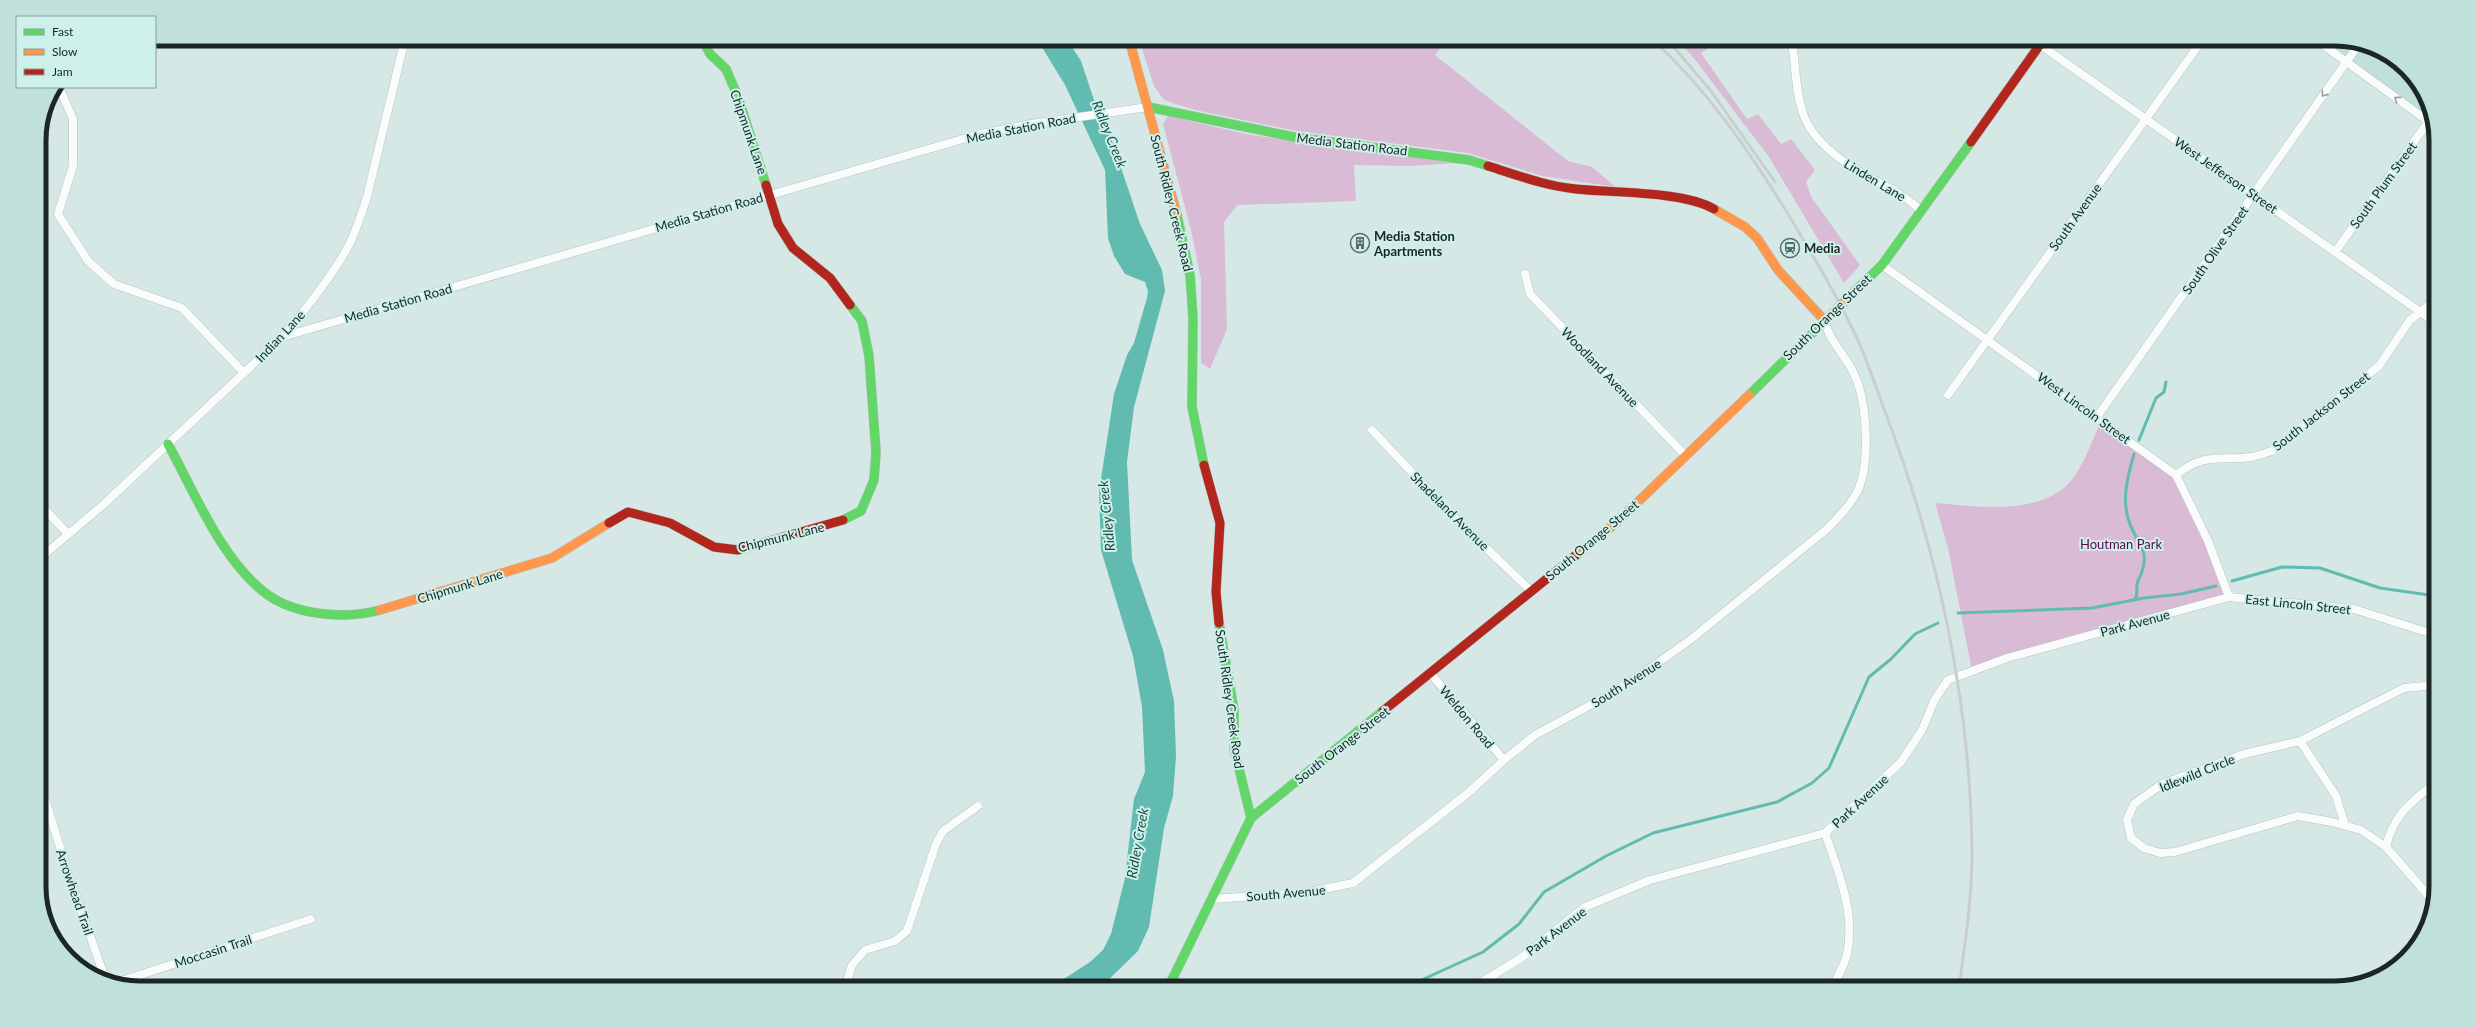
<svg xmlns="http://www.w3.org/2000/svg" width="2475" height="1027" viewBox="0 0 2475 1027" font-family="Lato,sans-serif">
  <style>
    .built { fill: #c1dfdb }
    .forest { fill: #d9bbd5 }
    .water { fill: #61bbb1 }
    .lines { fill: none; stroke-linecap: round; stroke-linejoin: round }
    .stream { stroke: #61bbb1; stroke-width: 3 }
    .street-casing { stroke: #b5c3c1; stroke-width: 9 }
    .fast-casing { stroke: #b5c3c1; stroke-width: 10 }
    .slow-casing { stroke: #b5c3c1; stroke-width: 10 }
    .jam-casing { stroke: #b5c3c1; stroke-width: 10 }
    .street { stroke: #f9fcfb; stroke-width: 8 }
    .fast { stroke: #63d668; stroke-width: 9 }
    .slow { stroke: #ff974d; stroke-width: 9 }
    .jam { stroke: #b3261e; stroke-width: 9 }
    .rail { stroke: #c9cece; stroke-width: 3 }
    .slow-bridge-casing { stroke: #b5c3c1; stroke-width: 10; stroke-linecap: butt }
    .slow-bridge { stroke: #ff974d; stroke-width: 9 }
    .oneway { stroke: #959c9b }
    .labels { text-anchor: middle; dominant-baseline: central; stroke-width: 4; stroke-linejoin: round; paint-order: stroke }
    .street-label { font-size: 13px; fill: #1a2725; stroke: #cef0eb }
    .poi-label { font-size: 13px; font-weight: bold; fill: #1a2725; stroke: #cef0eb; text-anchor: start }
    .park-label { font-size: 13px; fill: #5b064c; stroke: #cef0eb }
    .water-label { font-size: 14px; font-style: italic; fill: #1b4d47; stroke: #cef0eb }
    .rim { fill: none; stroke: #1a2725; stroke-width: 5 }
  </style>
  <rect width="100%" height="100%" fill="#d6e8e5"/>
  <path class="built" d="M2311 39H2335L2374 47 2419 83 2433 125Z"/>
  <path class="forest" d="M1139 39H1448L1435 55 1568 161 1592 167 1616 187 1542 176 1468 153 1296 131 1195 110 1164 100 1154 86Z
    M1676 39H1723L1701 53 1747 119 1758 114 1781 144 1791 139 1815 170 1806 182 1812 198 1860 265 1844 283 1769 157 1693 57Z
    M1168 116 1246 134 1292 141 1456 163 1411 166 1354 165 1356 201 1237 205 1224 222 1227 329 1210 369 1201 363V279L1191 230 1163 124Z
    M2099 425 2176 475 2229 597 1972 671 1948 548 1935 503C1975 506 2032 515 2065 487 2081 473 2091 444 2099 425Z"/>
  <path class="water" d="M1037 39H1067L1081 61 1095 103 1112 141 1140 224 1162 270 1165 291 1134 407 1127 462 1132 560 1163 650 1174 701 1176 756 1173 796 1164 828 1149 927 1138 951 1100 988H1050L1090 962 1103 950 1111 934 1125 878 1134 799 1145 772 1142 707 1133 656 1101 550 1099 492 1114 394 1127 355 1134 343 1147 298 1148 291 1145 282 1125 274 1114 256 1108 238 1105 170 1065 85Z"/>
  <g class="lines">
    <path class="stream" d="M2139 440 2156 398 2164 392 2166 382
      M2134 454C2128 475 2122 497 2128 518 2136 547 2154 548 2138 581 2135 587 2139 594 2135 599
      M2232 581 2282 567 2320 568 2380 588 2436 596
      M1958 613 2092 608 2144 598 2181 594 2216 586
      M1404 988 1483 952 1519 924 1544 892 1606 856 1653 833 1777 802 1812 783 1829 768 1869 677 1891 659 1915 634 1938 623"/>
    <defs>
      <path id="street" d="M1794 39 1793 50C1796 71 1796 96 1804 116 1816 149 1860 173 1888 187 1900 193 1911 202 1921 210
        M2032 39 2436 323
        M2315 39 2432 124
        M59 87 73 119V166L58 214 88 261 114 284 182 308 244 373
        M2335 252 2431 118
        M1882 265 2176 475 2208 541 2229 597
        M1525 274 1530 294 1685 455
        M282 337 980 134 1031 124 1148 107
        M1948 395 2203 39
        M2097 417 2359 44
        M1372 430 1451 514 1531 591
        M2176 475C2204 452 2219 461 2251 457 2258 456 2265 453 2272 451L2379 366 2410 320 2429 305 2436 297
        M39 503 68 534
        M39 559 103 505 282 337C306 309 333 276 350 243 357 228 362 212 367 197L405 39
        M1431 674 1504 760
        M2300 741 2336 796 2345 825
        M39 779 67 870 106 981
        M1825 833C1838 870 1856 914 1847 954 1845 965 1837 977 1832 988
        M2386 847C2394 813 2411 803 2436 782
        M1211 899 1304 893 1353 883 1468 793 1504 760 1535 735 1609 695 1649 669 1690 640 1827 529C1838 517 1852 504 1859 488 1870 460 1867 403 1855 376 1846 355 1830 343 1824 320
        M2433 901 2386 847 2361 830 2332 822 2298 816 2175 852 2160 853 2144 848 2131 838 2127 820 2134 804 2162 784 2244 754 2300 741 2404 688 2436 685
        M115 983 311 919
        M845 988 852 965 865 950 895 941 907 931 936 844 943 831 978 806
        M1464 988 1482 982 1521 958 1585 907 1650 880 1825 833 1901 762 1922 730 1935 699 1948 680 2007 658 2229 597 2354 609 2436 635"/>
      <path id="fast" d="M702 39 710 54 726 69 738 97 766 185
        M1148 107 1294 137 1469 160 1488 166
        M1177 215 1190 275 1193 318 1192 407 1204 465
        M1853 293 1882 265 1971 142
        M1749 395 1832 314
        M168 444C195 493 222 562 268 595 285 607 305 612 325 614 344 616 362 615 380 610
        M843 520 861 511 874 480 876 452 869 356 862 321 850 305
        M1219 623 1234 710V748L1251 818
        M1168 988 1251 818 1383 711"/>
      <path id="slow" d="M1129 39 1177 215
        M1714 209 1745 227 1757 238 1778 270 1824 320
        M1575 556 1617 522 1749 395
        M380 610 552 558 609 523"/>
      <path id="jam" d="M1971 142 2044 39
        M1488 166C1517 175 1545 186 1576 189 1612 193 1684 191 1714 209
        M766 185 778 224 793 248 830 278 850 305
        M1204 465 1220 523 1216 592 1219 623
        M609 523 628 512 670 523 714 547 738 550 843 520
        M1383 711 1575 556"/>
    </defs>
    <use href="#street" class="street-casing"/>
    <use href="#fast" class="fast-casing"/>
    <use href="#slow" class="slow-casing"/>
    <use href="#jam" class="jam-casing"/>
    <use href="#street" class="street"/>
    <use href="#fast" class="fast"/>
    <use href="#slow" class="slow"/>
    <use href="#jam" class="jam"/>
    <path class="rail" d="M1652 39C1707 89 1749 151 1788 214 1812 254 1836 294 1856 336 1867 359 1875 385 1884 409 1938 550 1971 703 1972 854 1972 898 1965 944 1959 988
      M1667 39 1711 91 1775 182"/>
    <defs>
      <path id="slow-bridge" d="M1832 314 1853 293"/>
    </defs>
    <use href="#slow-bridge" class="slow-bridge-casing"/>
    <use href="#slow-bridge" class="slow-bridge"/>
  </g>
  <defs><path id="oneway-chevron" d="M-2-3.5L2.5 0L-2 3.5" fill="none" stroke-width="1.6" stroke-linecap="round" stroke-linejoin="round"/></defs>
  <g class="oneway">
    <use href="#oneway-chevron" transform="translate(2324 94) rotate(125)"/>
    <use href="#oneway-chevron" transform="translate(2397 99) rotate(-144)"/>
  </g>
  <defs>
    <symbol id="building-ring" viewBox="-11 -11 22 22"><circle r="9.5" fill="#cef0eb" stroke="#5c6b68" stroke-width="1.5"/><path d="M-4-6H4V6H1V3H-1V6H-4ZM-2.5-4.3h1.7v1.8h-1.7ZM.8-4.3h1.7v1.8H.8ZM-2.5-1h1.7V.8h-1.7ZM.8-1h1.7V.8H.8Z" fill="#5c6b68"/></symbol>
    <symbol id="station-ring" viewBox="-11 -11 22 22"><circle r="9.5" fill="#cef0eb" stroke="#5c6b68" stroke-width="1.5"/><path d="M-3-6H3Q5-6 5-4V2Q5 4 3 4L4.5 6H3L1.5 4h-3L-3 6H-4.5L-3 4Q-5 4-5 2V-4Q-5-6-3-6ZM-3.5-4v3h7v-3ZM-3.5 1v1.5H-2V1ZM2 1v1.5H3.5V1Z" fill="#5c6b68"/></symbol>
  </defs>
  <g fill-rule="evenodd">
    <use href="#building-ring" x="1349" y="232" width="22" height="22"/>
    <use href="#station-ring" x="1779" y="237" width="22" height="22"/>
  </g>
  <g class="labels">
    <g class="street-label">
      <text transform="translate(1021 128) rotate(-11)">Media Station Road</text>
      <text transform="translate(749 132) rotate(71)">Chipmunk Lane</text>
      <text transform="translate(1352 144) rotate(7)">Media Station Road</text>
      <text transform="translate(2226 175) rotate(35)">West Jefferson Street</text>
      <text transform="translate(1875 180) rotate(31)">Linden Lane</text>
      <text transform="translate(2383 185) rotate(-54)">South Plum Street</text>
      <text transform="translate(1172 203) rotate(76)">South Ridley Creek Road</text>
      <text transform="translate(709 212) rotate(-16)">Media Station Road</text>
      <text transform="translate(2075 217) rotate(-54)">South Avenue</text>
      <text transform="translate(2215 250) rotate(-55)">South Olive Street</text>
      <text transform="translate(398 303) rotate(-16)">Media Station Road</text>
      <text transform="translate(1827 317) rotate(-44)">South Orange Street</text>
      <text transform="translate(280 336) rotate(-47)">Indian Lane</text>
      <text transform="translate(1600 367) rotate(46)">Woodland Avenue</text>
      <text transform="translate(2084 408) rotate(36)">West Lincoln Street</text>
      <text transform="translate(2321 411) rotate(-38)">South Jackson Street</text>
      <text transform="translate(1450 511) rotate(45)">Shadeland Avenue</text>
      <text transform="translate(781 537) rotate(-14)">Chipmunk Lane</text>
      <text transform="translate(1592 540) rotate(-40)">South Orange Street</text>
      <text transform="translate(460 586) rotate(-17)">Chipmunk Lane</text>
      <text transform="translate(2298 604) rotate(6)">East Lincoln Street</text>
      <text transform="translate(2135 623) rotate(-15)">Park Avenue</text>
      <text transform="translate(1626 683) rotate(-32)">South Avenue</text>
      <text transform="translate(1230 699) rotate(82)">South Ridley Creek Road</text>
      <text transform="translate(1467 717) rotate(50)">Weldon Road</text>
      <text transform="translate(1342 745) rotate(-38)">South Orange Street</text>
      <text transform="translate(2197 773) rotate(-22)">Idlewild Circle</text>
      <text transform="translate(1860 801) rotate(-43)">Park Avenue</text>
      <text transform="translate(75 892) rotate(71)">Arrowhead Trail</text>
      <text transform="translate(1286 893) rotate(-5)">South Avenue</text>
      <text transform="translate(1556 931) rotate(-37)">Park Avenue</text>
      <text transform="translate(213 951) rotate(-18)">Moccasin Trail</text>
    </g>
    <g class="poi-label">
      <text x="1374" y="236">Media Station<tspan x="1374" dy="15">Apartments</tspan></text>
      <text x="1804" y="248">Media</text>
    </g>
    <g class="park-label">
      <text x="2121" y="544">Houtman Park</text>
    </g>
    <g class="water-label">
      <text transform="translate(1110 134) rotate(68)">Ridley Creek</text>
      <text transform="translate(1106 516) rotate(-96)">Ridley Creek</text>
      <text transform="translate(1137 843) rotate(-80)">Ridley Creek</text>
    </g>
  </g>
  <path d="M0 0H2475V1027H0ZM140 46H2335A94 94 0 0 1 2429 140V887A94 94 0 0 1 2335 981H140A94 94 0 0 1 46 887V140A94 94 0 0 1 140 46Z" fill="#c0e0db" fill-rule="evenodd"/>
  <path class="rim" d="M140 46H2335A94 94 0 0 1 2429 140V887A94 94 0 0 1 2335 981H140A94 94 0 0 1 46 887V140A94 94 0 0 1 140 46Z"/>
  <rect x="16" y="16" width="140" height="72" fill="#cef0eb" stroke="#86a09c"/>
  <rect x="24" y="29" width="20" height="6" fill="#63d668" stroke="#86a09c"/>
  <text x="52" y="36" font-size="12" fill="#1a2725">Fast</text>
  <rect x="24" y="49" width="20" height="6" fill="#ff974d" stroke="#86a09c"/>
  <text x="52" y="56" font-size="12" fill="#1a2725">Slow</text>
  <rect x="24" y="69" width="20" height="6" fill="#b3261e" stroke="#86a09c"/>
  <text x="52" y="76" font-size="12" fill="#1a2725">Jam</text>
</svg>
